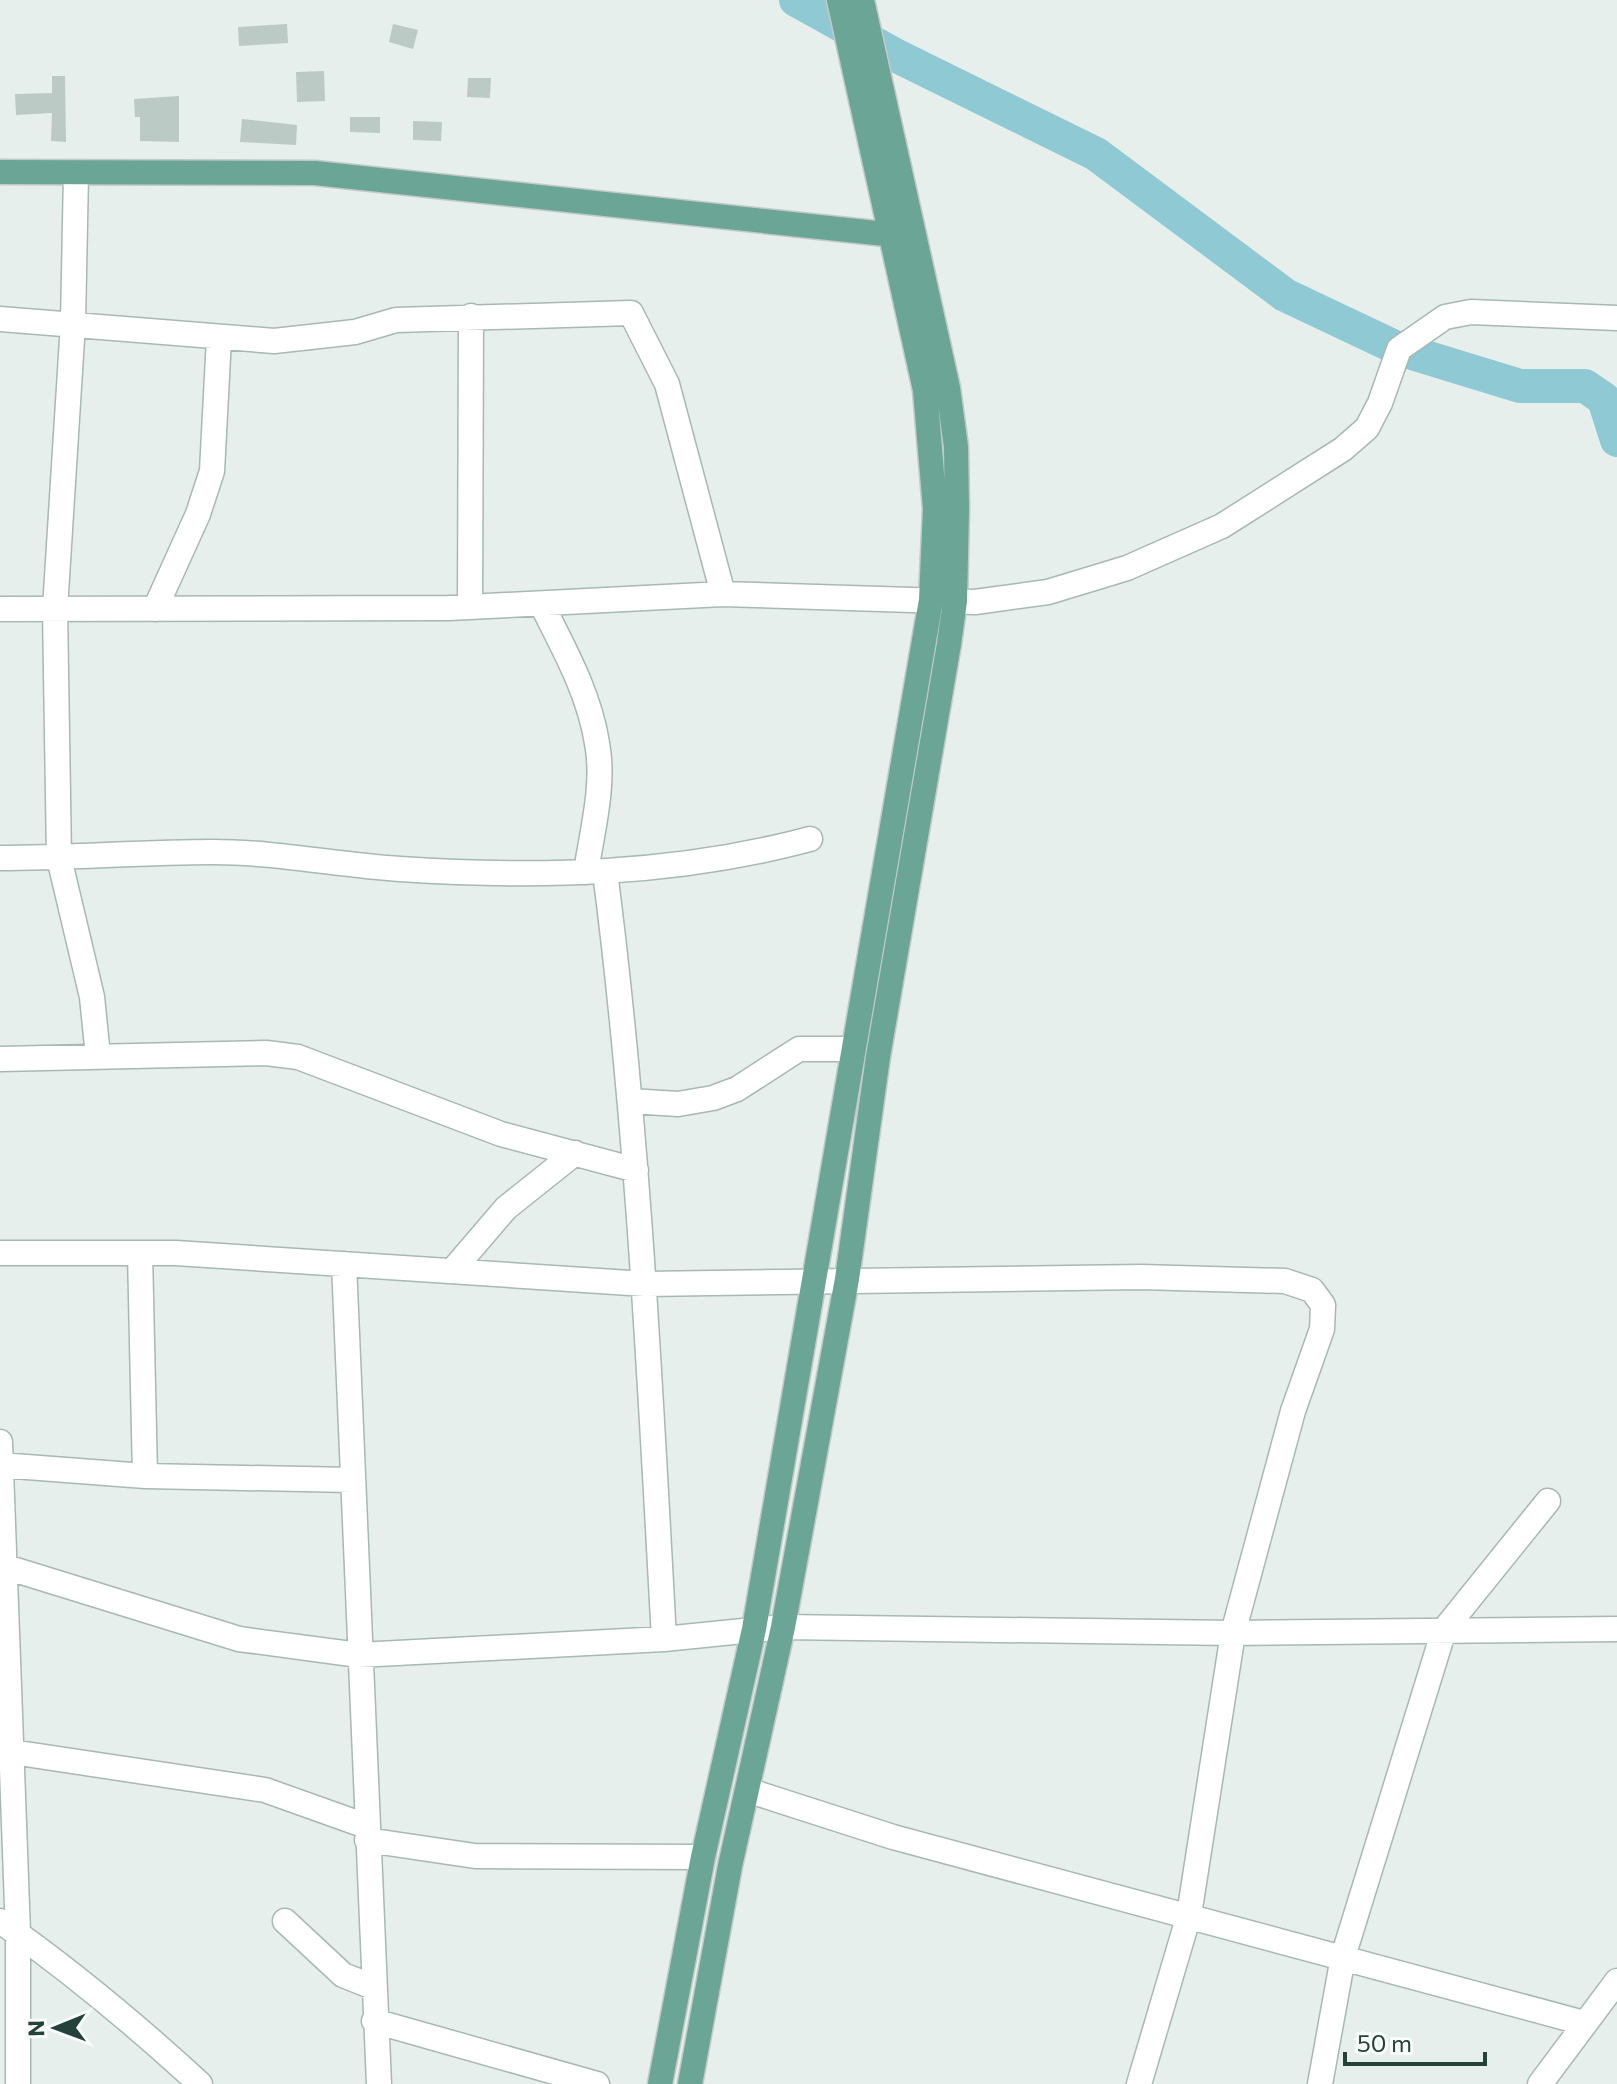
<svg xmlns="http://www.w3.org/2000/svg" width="1617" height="2084" viewBox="0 0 1617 2084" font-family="Commissioner,sans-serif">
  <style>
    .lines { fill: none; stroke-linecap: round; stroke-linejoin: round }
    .river { stroke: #8ec9d4; stroke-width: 34 }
    .building { fill: #bbcac4 }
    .minor-casing { stroke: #a8b8b2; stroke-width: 27 }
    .major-casing { stroke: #c2cac8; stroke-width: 27 }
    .minor { stroke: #fff; stroke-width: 24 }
    .major { stroke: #6aa596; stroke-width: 24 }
  </style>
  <rect width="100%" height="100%" fill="#e6efeb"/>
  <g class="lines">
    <path class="river" d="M796 0 897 56 1096 154 1285 295 1399 349 1520 386H1585L1604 399 1617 440"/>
  </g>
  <path class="building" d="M287 24 288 43 239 46 238 27Z
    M393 24 418 30 413 49 389 42Z
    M324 71 325 101 297 102 296 72Z
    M52 76H65L66 142 51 141 52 113 16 115 15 94 52 93Z
    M468 78H491L490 98 467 97Z
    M179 96V142L140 141V117H135L134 99Z
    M350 117H380V133L350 132Z
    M242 119 297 125 296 145 240 142Z
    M413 121 442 122 441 141 413 140Z"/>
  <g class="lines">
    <defs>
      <path id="minor" d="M76 173 73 323 55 609 59 858 92 997 98 1056
        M0 319 274 341 355 332 396 320 631 313 667 384 723 594
        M542 605C564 649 589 693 597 743 605 785 592 831 586 872
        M470 607 471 316
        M0 609 449 608 723 594 975 602 1048 592 1127 568 1222 526 1343 449 1367 428 1380 403 1399 349 1445 317 1471 312 1617 318
        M155 609 198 514 212 471 219 338
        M0 858C71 858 142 852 213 852 276 852 338 865 400 869 539 878 675 875 810 839
        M605 872C638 1127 650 1383 664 1639
        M0 1059 266 1053 298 1057 501 1134 636 1170
        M630 1101 678 1104 713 1098 737 1089 799 1049H851
        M0 1253H176L645 1284 1141 1277 1285 1281 1312 1290 1323 1305 1322 1329 1293 1411 1233 1633 1189 1915 1139 2084
        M140 1253 145 1476
        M344 1264 379 2084
        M452 1271 506 1208 575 1153
        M0 1442 18 1933V2084
        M0 1465 145 1476 352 1480
        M6 1567 239 1639 359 1655 664 1639 783 1627 1233 1633 1617 1629
        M12 1752 265 1790 366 1826
        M747 1790 893 1837 1584 2023
        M367 1840 475 1856 703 1857
        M0 1921C71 1971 136 2025 200 2084
        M285 1921 343 1975 373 1987
        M374 2021 597 2084
        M1320 2084 1343 1957 1444 1630 1548 1501
        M1540 2084 1617 1981"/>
      <path id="major" d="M0 172 315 173 904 236
        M660 2084 703 1857 754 1629 931 600 935 509 925 390 839 0
        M690 2084 730 1866 783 1627 847 1279 878 1057 949 644 955 601 957 509 956 447 948 388 862 0"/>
    </defs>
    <use href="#minor" class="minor-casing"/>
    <use href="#major" class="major-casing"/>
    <use href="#minor" class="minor"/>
    <use href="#major" class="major"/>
  </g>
  <g transform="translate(56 2028) rotate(269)" stroke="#f7fbf9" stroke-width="6" paint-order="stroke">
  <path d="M0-6L14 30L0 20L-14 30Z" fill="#24423a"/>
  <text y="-12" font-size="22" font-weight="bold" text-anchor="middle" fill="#24423a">N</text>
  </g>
  <path d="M1345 2052v12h140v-12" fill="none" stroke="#24423a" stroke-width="4"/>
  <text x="1357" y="2052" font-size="24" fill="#24423a" stroke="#f7fbf9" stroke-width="6" paint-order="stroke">50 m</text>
</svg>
